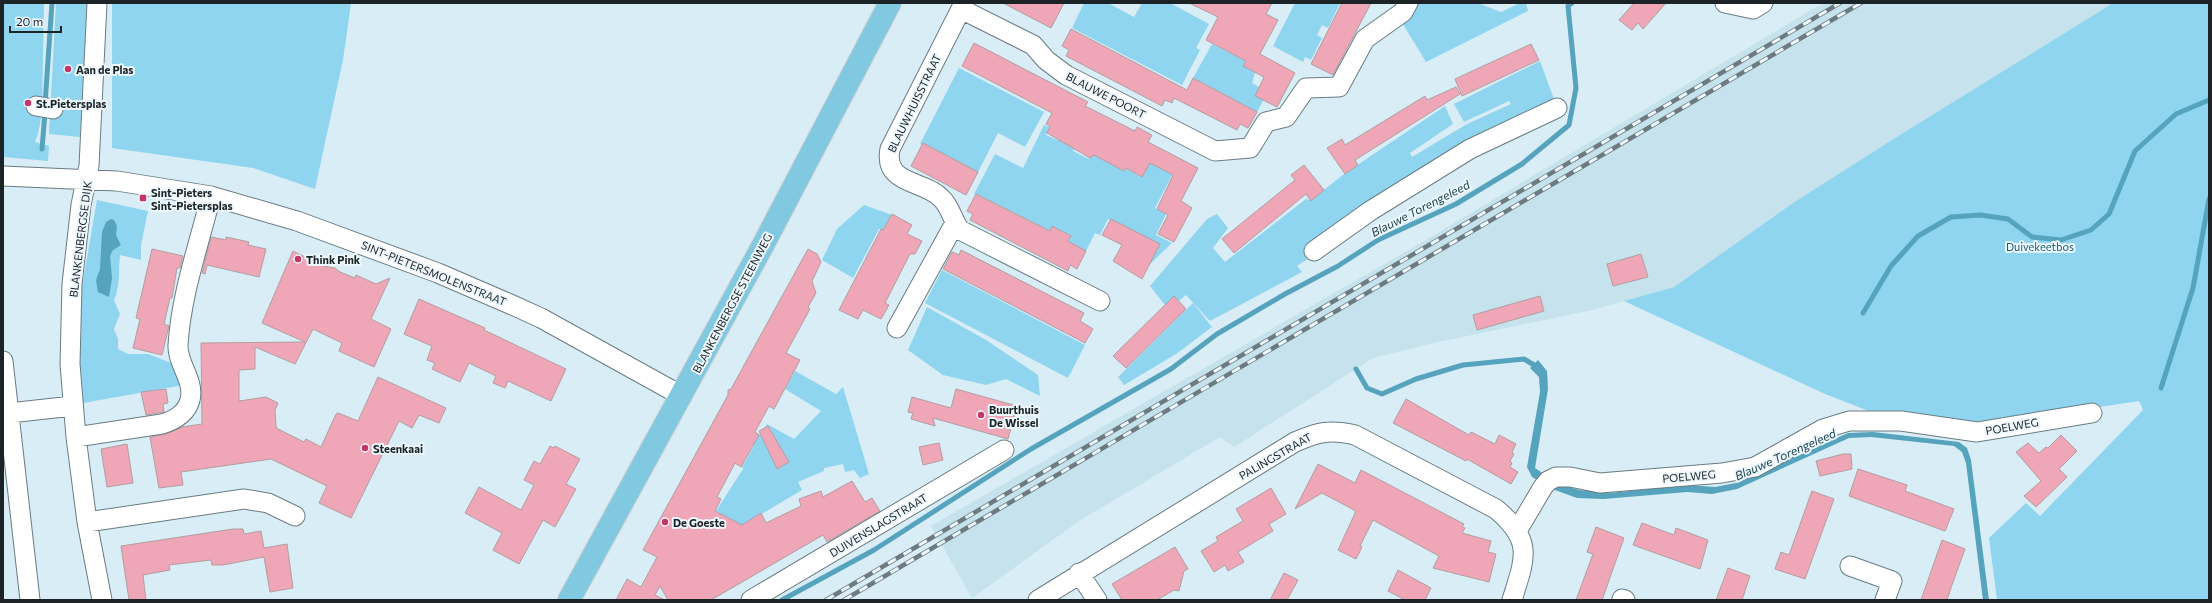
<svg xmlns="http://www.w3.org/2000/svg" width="2212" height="603" viewBox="0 0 2212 603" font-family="Commissioner,sans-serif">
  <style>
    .built { fill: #c5e2ed }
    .green { fill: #8fd5ef }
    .water { fill: #56a3be }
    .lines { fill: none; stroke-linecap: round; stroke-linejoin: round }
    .stream { stroke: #56a3be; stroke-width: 5 }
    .building { fill: #efa7b7; stroke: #b29da1 }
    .minor-casing { stroke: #697c83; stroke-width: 21 }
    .major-casing { stroke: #cdcfcf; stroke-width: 24 }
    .minor { stroke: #fff; stroke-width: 19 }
    .major { stroke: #80c9e0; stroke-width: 22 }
    .rail-casing { stroke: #6d7b80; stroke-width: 4.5 }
    .rail { stroke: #ecf8fd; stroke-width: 3; stroke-dasharray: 9; stroke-linecap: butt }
    .poi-dot { fill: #c43666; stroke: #ecf8fd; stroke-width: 1.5 }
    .labels { text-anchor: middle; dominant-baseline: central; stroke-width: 4; stroke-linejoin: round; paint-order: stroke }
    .poi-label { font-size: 11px; font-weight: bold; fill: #1c2326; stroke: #ecf8fd; text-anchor: start }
    .street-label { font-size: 11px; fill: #1c2326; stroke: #ecf8fd }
    .park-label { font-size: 11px; fill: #1b596d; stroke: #ecf8fd }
    .water-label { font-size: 12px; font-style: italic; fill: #183c48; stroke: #ecf8fd }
  </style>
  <rect width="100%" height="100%" fill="#d8edf5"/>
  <path class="built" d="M1823 3H2113L1895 138 1793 203 1674 287 1592 310 1438 342 1373 358 1234 447 1220 437 1079 521 972 598 931 526 1419 244Z"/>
  <path class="green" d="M3 3H44L42 113 38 134 35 142 49 146 48 161 3 157Z
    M56 3H88L80 137 49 134Z
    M112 3H351L343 60 315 189 253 168 112 148Z
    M1084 3H1108L1134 17 1142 3H1170L1209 24 1196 48 1200 50 1182 85 1072 28Z
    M1295 3H1340L1328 28 1322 25 1317 35 1322 38 1311 60 1305 57 1303 62 1273 46Z
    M1414 3H1478L1501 12 1520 3H1526L1528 11 1426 62 1401 21Z
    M2113 3H2209V600H1997L1989 538 2026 503 2040 516 2143 410 2139 401 1956 429 1879 415 1825 394 1624 301 1674 287 1793 203 1895 138Z
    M1212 44 1246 61 1244 66 1255 73 1252 83 1268 92 1257 112 1193 78Z
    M1540 61 1558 110 1472 152 1297 266 1302 272 1210 321 1186 295 1179 301 1174 296 1165 305 1150 286 1207 219 1217 214 1228 228 1213 248 1225 262 1306 199 1311 200 1344 174 1445 106 1453 124 1410 153 1412 157 1467 124 1511 104 1509 101 1464 122 1454 104Z
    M959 68 1044 112 1025 147 998 133 977 174 920 144Z
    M1044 125 1049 127 1046 135 1057 140 1060 136 1076 144 1073 151 1089 159 1092 153 1123 171 1125 168 1141 177 1151 157 1161 169 1172 175 1155 208 1166 214 1156 235 1172 243 1149 265 1145 238 1108 219 1100 235 1095 233 1085 253 1068 244 1070 238 1051 228 1049 232 974 194 995 154 1023 168Z
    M97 200 148 211 141 245V260L120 255C118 272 121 284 114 300L120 314 114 329 118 339V349L128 354H148L174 364 184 385 83 403 80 369V298Z
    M864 205 892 215 883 231 879 229 853 278 822 260 837 229Z
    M942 270 1085 345 1068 378 925 303Z
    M1193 303 1212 327 1176 354 1124 385 1118 377Z
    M927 307 986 340 1038 375 1040 396 1006 379 986 385 943 375 908 350Z
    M795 371 836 394 843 387 869 474 860 478 854 470 845 472 843 464 824 468V471L798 482 802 490 743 525 745 529 716 511 743 469 742 467 754 446 751 443 757 433 761 435 767 424 794 439 821 411 785 389Z"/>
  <path class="water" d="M111 219 114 220 117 226 116 235 121 245 113 250 110 256 112 278 109 297 98 292 96 280 100 269 102 232 106 222Z
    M1538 360 1547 371 1548 389 1535 468 1559 484 1579 490 1609 493 1688 485 1715 487 1736 483 1848 433 1873 432 1959 442 1967 448 1971 460 1989 600H1983L1966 463 1962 452 1954 446 1871 437 1849 438 1737 489 1712 494 1687 492 1604 499 1577 498 1555 490 1532 477 1527 467 1540 392 1539 377 1530 368Z"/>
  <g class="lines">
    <path class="stream" d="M45 104 52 3
      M42 149 45 112
      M1863 313 1891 266 1918 236 1951 217 1980 215 2008 219 2032 237 2061 240 2091 230 2109 214 2135 151 2176 114 2209 100
      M1356 369 1367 388 1382 394 1416 379 1463 365 1524 359 1539 368
      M2161 388 2193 288 2209 199
      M782 600 874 550 1031 449 1171 369 1217 334 1285 294 1338 266 1378 240 1456 204 1522 164 1569 125 1576 88 1568 6 1572 3"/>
  </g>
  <path class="building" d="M1003 3H1064L1051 28Z
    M1189 3H1272L1266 14 1278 20 1260 54 1295 73 1277 107 1255 96 1264 77 1243 66 1246 61 1206 40 1218 17Z
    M1342 3H1371L1333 75 1311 64Z
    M1634 3H1666L1643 29 1638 23 1632 30 1619 20Z
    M1071 29 1187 90 1193 78 1257 112 1248 128 1240 124 1237 130 1174 98 1172 103 1165 100 1162 106 1066 56 1069 50 1062 46Z
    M974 43 1088 102 1085 106 1135 131 1137 127 1152 135 1148 142 1198 168 1181 201 1192 208 1174 242 1158 234 1168 215 1157 209 1173 175 1150 163 1142 177 1126 168 1124 171 1094 155 1090 158 1047 133 1050 126 1046 124 1052 113 962 66Z
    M1531 44 1539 60 1462 96 1455 79Z
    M1456 87 1460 94 1355 160 1358 165 1345 174 1327 148 1342 139 1345 145 1425 96 1427 100Z
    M923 143 978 172 966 195 911 166Z
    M1304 165 1324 190 1311 201 1306 194 1234 253 1222 239 1295 180 1291 175Z
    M976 194 1050 231 1052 226 1071 236 1068 241 1086 251 1077 269 1070 265 1068 271 970 220 973 214 967 211Z
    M892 214 912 225 907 234 922 241 915 254H910L885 303 889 305 881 319 863 310 858 319 839 310 881 229 883 230Z
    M1111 219 1160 244 1142 279 1113 261 1122 245 1102 235Z
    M211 237 226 240V237L249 242 248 245 266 249 259 277 207 265 205 274 202 273Z
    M152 249 183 256 180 268H177L172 298H170L164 324 169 326 168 330 162 355 133 348 140 319 136 318Z
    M808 249 817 254 821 262 812 281 816 293 808 307 810 309 786 353 800 360 774 409 769 406 755 432 759 435 741 467 735 463 717 497 721 499 715 511 742 525 761 513 766 523 801 506 799 499 821 491 823 497 852 481 865 502 872 498 880 511 827 542 823 535 711 600H668L660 586 655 595 665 600H616L627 579 641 587 657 557 643 550 728 395V390L731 389Z
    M961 250 1084 313 1080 321 1093 329 1085 343 943 269 952 252 959 255Z
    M293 251 323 266 335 268 340 272 355 278 356 275 376 284 390 278 371 319 391 329 374 367 339 351 342 343 313 329 295 364 255 347V369L239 370V401L266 397 278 403 275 410 276 427 278 429 304 442 306 439 321 447 336 414 338 413 358 421 378 377 446 408 439 423 419 415 412 428 399 421 351 518 319 503 327 486 271 459 181 472 183 485 159 488 150 437 166 434 182 427 202 424 201 343 305 342 262 323Z
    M1641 254 1648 277 1613 286 1607 264Z
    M1174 296 1186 309 1126 368 1113 356Z
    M1540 296 1544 311 1477 330 1473 315Z
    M419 299 485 328 484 330 566 369 551 401 508 381 505 388 493 383 496 376 469 363 460 382 432 369 435 363 427 360 432 346 404 334Z
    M166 389 168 403 163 404 164 412 146 415 141 392Z
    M956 389 1017 406 1008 439 933 418 935 426 911 419 913 413 908 412 912 397 951 408Z
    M1406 399 1469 435 1471 432 1495 444 1499 435 1516 444 1512 452 1514 454 1510 461 1512 463 1510 467 1518 472 1511 484 1467 459 1466 461 1393 423Z
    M768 426 789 462 777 469 759 431Z
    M2061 435 2077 451 2059 469 2067 477 2036 507 2024 496 2041 481 2016 452 2028 443 2039 453 2046 447 2048 448Z
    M939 443 943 460 923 465 919 447Z
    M127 444 133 483 107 487 101 449Z
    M550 446 554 448 555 446 580 459 566 484 576 489 555 527 543 520 519 564 493 550 502 533 465 513 479 487 521 510 534 485 524 480 534 461 540 464Z
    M1843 454H1851L1852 469 1820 476 1816 461Z
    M1318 464 1355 483 1361 470 1464 524 1462 527 1465 528 1462 533 1491 541 1488 552 1496 554 1489 582 1433 568 1439 556 1373 520 1360 546 1362 547 1356 559 1338 550 1356 511 1322 493 1295 509Z
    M1858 469 1907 485 1905 491 1954 509 1945 531 1849 496Z
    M1271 488 1286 514 1269 524 1273 531 1238 552 1244 562 1228 571 1225 565 1214 572 1201 551 1218 541 1216 537 1243 521 1236 509Z
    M1812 491 1834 499 1805 579 1775 569 1781 552 1789 555Z
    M1642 523 1674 535 1676 528 1708 540 1700 569 1633 545Z
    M1596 527 1624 538 1602 600H1576L1593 554 1587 552Z
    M233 529H243L244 534 261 531 264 548 287 544 293 588 270 592 264 557 223 565H212L211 560 169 565 170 570 143 575 146 600H129L121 546Z
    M1942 540 1965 549 1953 582 1947 600H1921Z
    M1175 547 1188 569 1184 571 1179 591 1174 590 1157 600H1122L1112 584Z
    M1728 568 1750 576 1742 600H1716Z
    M1398 570 1431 588 1425 600H1405L1388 591Z
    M1284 573 1298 580 1287 600H1270Z"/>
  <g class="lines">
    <defs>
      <path id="minor" d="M97 3 89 166 81 205 72 284 70 364 76 437 87 522 102 600
        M964 3 890 149C883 185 924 180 941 198 951 207 952 220 960 230L1100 301
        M1725 3 1753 9 1763 3
        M961 9 1033 45 1046 60 1066 75 1215 151 1250 148 1266 122 1286 117 1306 88 1339 87 1365 39 1403 12 1408 3
        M36 106 53 109
        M3 176 117 181 211 196 297 221 438 273 510 304 541 318 682 396
        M1314 251 1370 211 1470 149 1557 108
        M897 328 955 223
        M3 361 30 600
        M9 413 73 406
        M76 437 162 424C175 420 186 414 190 400 195 380 177 364 178 345 181 295 199 244 211 196
        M87 522 244 499 268 503 295 516
        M1517 531 1543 487 1548 481 1556 477H1570L1600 483 1722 473 1755 467 1823 429 1849 421H1901L1977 432 2092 413
        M1850 566 1892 581 1885 600
        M1079 573 1097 600
        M1622 599 1625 600
        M751 600 1004 450
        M1038 600 1295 442C1318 432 1330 429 1355 435L1496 509C1534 541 1525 558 1512 600"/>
      <path id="major" d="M569 600 762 247 890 3"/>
    </defs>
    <use href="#minor" class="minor-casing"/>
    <use href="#major" class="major-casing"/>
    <use href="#minor" class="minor"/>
    <use href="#major" class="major"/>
    <defs>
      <path id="rail" d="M826 600 1840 3
        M844 600 1861 3"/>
    </defs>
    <use href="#rail" class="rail-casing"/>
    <use href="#rail" class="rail"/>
  </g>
  <g class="poi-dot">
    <circle cx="68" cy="69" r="4"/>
    <circle cx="28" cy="103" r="4"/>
    <rect x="139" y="194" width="8" height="8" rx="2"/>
    <circle cx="298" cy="259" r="4"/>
    <circle cx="981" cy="415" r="4"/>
    <circle cx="365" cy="448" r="4"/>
    <circle cx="665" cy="522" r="4"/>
  </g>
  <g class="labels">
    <g class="poi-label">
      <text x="76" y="69">Aan de Plas</text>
      <text x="36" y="103">St.Pietersplas</text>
      <text x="151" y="192">Sint-Pieters<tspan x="151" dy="13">Sint-Pietersplas</tspan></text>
      <text x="306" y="259">Think Pink</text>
      <text x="989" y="409">Buurthuis<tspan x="989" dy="13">De Wissel</tspan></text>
      <text x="373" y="448">Steenkaai</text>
      <text x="673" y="522">De Goeste</text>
    </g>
    <g class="street-label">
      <text transform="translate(1106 95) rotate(27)">BLAUWE POORT</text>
      <text transform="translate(914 103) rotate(-64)">BLAUWHUISSTRAAT</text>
      <text transform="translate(80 239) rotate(-83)">BLANKENBERGSE DIJK</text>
      <text transform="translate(434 273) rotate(22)">SINT-PIETERSMOLENSTRAAT</text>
      <text transform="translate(732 303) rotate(-62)">BLANKENBERGSE STEENWEG</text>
      <text transform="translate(2012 426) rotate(-10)">POELWEG</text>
      <text transform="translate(1275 456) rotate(-30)">PALINGSTRAAT</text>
      <text transform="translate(1689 476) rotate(-5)">POELWEG</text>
      <text transform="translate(878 525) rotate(-31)">DUIVENSLAGSTRAAT</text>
    </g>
    <g class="park-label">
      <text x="2040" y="246">Duivekeetbos</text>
    </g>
    <g class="water-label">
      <text transform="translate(1420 208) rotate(-27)">Blauwe Torengeleed</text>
      <text transform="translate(1785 454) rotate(-24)">Blauwe Torengeleed</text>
    </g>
  </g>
  <rect width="2212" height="603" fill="none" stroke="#1c2326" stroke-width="8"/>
  <path d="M10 26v6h51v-6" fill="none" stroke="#1c2326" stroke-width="2"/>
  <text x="16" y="26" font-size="12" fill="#1c2326" stroke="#ecf8fd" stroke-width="3" paint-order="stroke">20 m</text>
</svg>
